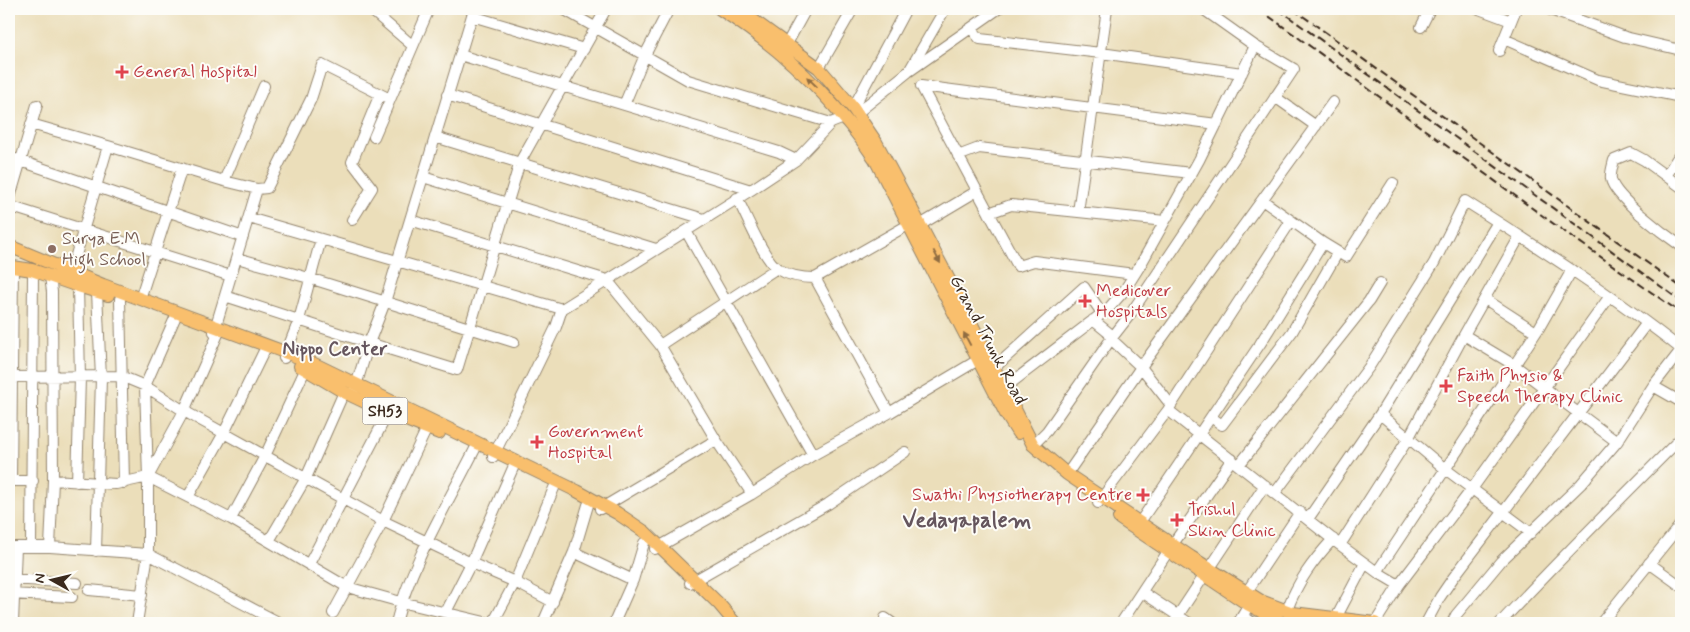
<svg xmlns="http://www.w3.org/2000/svg" width="1690" height="632" viewBox="0 0 1690 632" font-family="Mynerve,sans-serif">
  <style>
    .lines { fill: none; stroke-linecap: round; stroke-linejoin: round }
    .minor-casing { stroke: #93846c; stroke-width: 12 }
    .major-casing { stroke: #93846c; stroke-width: 14 }
    .minor { stroke: #fff; stroke-width: 10 }
    .major { stroke: #f9bf6d; stroke-width: 12 }
    .rail { stroke: #3b2a1e; stroke-width: 2; stroke-dasharray: 8 4; stroke-linecap: butt }
    .oneway { fill: #906d42 }
    .health-dot { fill: #e0444e; stroke: #fdfcf7; stroke-width: 2 }
    .education-dot { fill: #8d6e63; stroke: #fdfcf7; stroke-width: 2 }
    .labels { text-anchor: middle; dominant-baseline: central; stroke-width: 4; stroke-linejoin: round; paint-order: stroke }
    .shield { fill: #fdfcf7; stroke: #75695f; stroke-width: 1 }
    .shield-label { font-size: 16px; font-weight: bold; fill: #3b2a1e }
    .health-label { font-size: 18px; fill: #be3a42; stroke: #fdfcf7; text-anchor: start }
    .education-label { font-size: 18px; fill: #785e54; stroke: #fdfcf7; text-anchor: start }
    .street-label { font-size: 18px; fill: #3b2a1e; stroke: #fdfcf7 }
    .neighbourhood-label { font-size: 19px; font-weight: bold; fill: #65555d; stroke: #fdfcf7 }
    .district-label { font-size: 22px; font-weight: bold; fill: #65555d; stroke: #fdfcf7 }
  </style>
  <rect width="100%" height="100%" fill="#fdfcf7"/>
  <filter id="ink" filterUnits="userSpaceOnUse"><feTurbulence type="fractalNoise" baseFrequency=".02" numOctaves="2"/><feDisplacementMap in="SourceGraphic" scale="10" xChannelSelector="R" yChannelSelector="G"/><feConvolveMatrix kernelMatrix="1 2 1 2 8 2 1 2 1" color-interpolation-filters="sRGB"/></filter>
  <filter id="wash" filterUnits="userSpaceOnUse"><feTurbulence type="fractalNoise" baseFrequency=".0096" numOctaves="4" result="noise"/><feDisplacementMap in="SourceGraphic" scale="20" xChannelSelector="R" yChannelSelector="G"/><feGaussianBlur stdDeviation="1.12" result="paint"/><feColorMatrix in="noise" values="0 0 0 0 0 0 0 0 0 0 0 0 0 0 0 0 0 1.4 0 .05"/><feComposite in="paint" operator="in"/></filter>
  <g filter="url(#wash)">
    <rect width="100%" height="100%" fill="#ebdeba"/>
  </g>
  <g filter="url(#ink)">
    <g class="lines">
      <defs>
        <path id="minor" d="M370 9 413 46
          M563 9 688 80 831 123
          M1479 9 1511 21
          M1548 9 1625 37 1681 50
          M472 16 584 49
          M1421 27 1430 9
          M971 28 980 39 1101 53 1242 73
          M1504 39 1598 80 1681 97
          M783 51 806 9
          M1499 51 1516 9
          M460 55 779 152 796 160
          M819 68 853 9
          M909 71 945 9
          M447 95 751 190
          M1275 97 1316 126
          M624 105 645 55 669 9
          M853 108 906 9
          M857 113 908 72 998 9
          M31 124 108 146 69 279
          M374 137 429 9
          M435 137 704 219
          M108 146 224 181 257 189 267 188 311 99 322 65 390 99
          M958 156 979 148 1191 173
          M9 157 243 237
          M1666 176 1680 154 1681 155
          M423 177 656 249
          M224 181 264 86
          M1681 187 1644 160 1631 153 1614 160C1613 165 1610 173 1611 179 1614 197 1665 235 1681 246
          M737 198C746 215 764 260 778 269 789 276 802 278 815 278L908 225
          M9 201 37 105
          M9 206 231 276
          M1078 212 1107 9
          M989 213 921 86 1217 124
          M249 218 562 309
          M352 220 372 188 352 162 380 94
          M410 220 607 280 660 345
          M920 225 977 191
          M686 231 813 455
          M1323 243 1346 257 1393 183
          M237 258 309 278 514 342
          M1134 274 1034 261 1018 266 989 213 1011 205 1165 221
          M50 276 52 292 53 480 50 547
          M815 278 889 413
          M225 296 369 343 457 370 520 162 606 9
          M120 299 124 483
          M140 299 182 168
          M1485 299 1536 332
          M1093 320 1109 333 1111 339 1141 367 1171 405
          M214 332 257 189
          M218 334 184 411 148 477 231 519 347 587 401 602 489 623
          M1464 335 1514 365 1617 442
          M284 358 299 320 321 239
          M994 368 1084 287 1102 313
          M9 377 121 376 145 386 184 411 383 521 471 563 515 582 553 602
          M1653 386 1681 402
          M355 389 369 343 385 302 474 9
          M1003 389 1108 309 1124 291 1141 264 1199 160 1255 46
          M1168 410 1340 545 1377 572 1399 585
          M1380 414 1444 468 1531 533
          M1211 417 1222 425 1292 332 1338 252
          M716 440 752 494
          M1033 445 1047 431 1111 339 1129 316 1294 69 1255 46 1203 9
          M493 457 556 327 562 309 751 190 796 160 831 123 844 118
          M1239 465 1369 301 1380 283
          M1067 474 1141 367 1333 102
          M53 480 116 484 148 477 145 386 175 318
          M9 481H33
          M11 481 13 267
          M77 482 80 378 78 286
          M1275 493 1369 367 1434 263 1465 201C1539 248 1613 295 1681 349
          M188 497 224 433 265 349
          M1098 503 1168 410 1291 221
          M600 509 716 440 660 345 777 268
          M231 519 265 456 306 368
          M1308 519 1380 414 1498 222
          M1140 522 1260 344 1323 243 1262 200
          M269 541 306 478 344 392
          M1340 545 1408 439 1464 335 1520 236
          M9 547H50L148 554 280 623
          M31 547 33 274 32 270
          M655 549 752 494 813 455 889 413 978 360
          M96 551 101 378 97 292
          M574 552 633 580
          M1649 563 1681 586
          M309 564 388 413
          M1210 568 1265 485
          M1377 572 1539 328 1572 270
          M11 579 77 583
          M690 583 828 504 905 452
          M89 590 142 595
          M1142 592 1189 623
          M1246 593 1300 512
          M9 594 72 597
          M1287 610C1298 581 1312 562 1333 539
          M446 612 471 563 513 468
          M333 613 383 521 427 428
          M1243 616 1253 623
          M885 618 892 623
          M1336 618 1365 563
          M13 623 16 547
          M137 623 148 554V477
          M396 623C410 565 448 503 475 449
          M493 623 515 582 554 488
          M543 623 574 552 588 505
          M614 623 633 580 644 543
          M1121 623 1173 544 1232 459
          M1173 623 1204 576
          M1238 623 1249 605
          M1375 623 1399 585 1472 489 1610 296
          M1426 623 1440 597 1453 578 1647 323
          M1452 623 1456 615 1501 561 1581 484 1617 442 1653 386 1681 350
          M1500 623C1559 560 1620 499 1681 438
          M1601 623 1681 524"/>
        <path id="major" d="M720 9C781 48 834 98 875 159L1006 414 1018 433
          M738 9 819 68 853 108 876 142 907 200 955 291 1033 445 1067 474 1191 557 1261 601 1293 613 1375 623
          M9 246 103 285 306 360 577 491 617 513 645 532 719 604 735 623
          M9 265 13 267 32 270 78 286 108 295
          M300 366 344 392 388 413 439 433
          M1119 518 1249 605 1282 622 1290 623"/>
      </defs>
      <use href="#minor" class="minor-casing"/>
      <use href="#major" class="major-casing"/>
      <use href="#minor" class="minor"/>
      <use href="#major" class="major"/>
      <path class="rail" d="M1259 9 1558 227 1681 313
        M1278 9 1681 301
        M1293 9 1681 287"/>
    </g>
    <defs><path id="oneway-solid" d="M-6-.8H1V-3.2L6.5 0L1 3.2V.8H-6Z" transform="scale(1.25)"/></defs>
    <g class="oneway">
      <use href="#oneway-solid" transform="translate(812 82) rotate(-136)"/>
      <use href="#oneway-solid" transform="translate(937 257) rotate(62)"/>
      <use href="#oneway-solid" transform="translate(967 339) rotate(-118)"/>
    </g>
  </g>
  <g class="health-dot">
    <path d="M119.5 64.5h5v5h5v5h-5v5h-5v-5h-5v-5h5z"/>
    <path d="M1082.5 293.5h5v5h5v5h-5v5h-5v-5h-5v-5h5z"/>
    <path d="M1443.5 378.5h5v5h5v5h-5v5h-5v-5h-5v-5h5z"/>
    <path d="M534.5 434.5h5v5h5v5h-5v5h-5v-5h-5v-5h5z"/>
    <path d="M1140.5 487.5h5v5h5v5h-5v5h-5v-5h-5v-5h5z"/>
    <path d="M1174.5 512.5h5v5h5v5h-5v5h-5v-5h-5v-5h5z"/>
  </g>
  <circle class="education-dot" cx="52" cy="249" r="5"/>
  <g class="labels">
    <rect class="shield" x="362.5" y="397.5" width="45" height="27" rx="4"/>
    <g class="shield-label">
      <text x="385" y="411">SH53</text>
    </g>
    <g class="health-label">
      <text x="133" y="72">General Hospital</text>
      <text x="1096" y="291">Medicover<tspan x="1096" dy="21">Hospitals</tspan></text>
      <text x="1457" y="376">Faith Physio &amp;<tspan x="1457" dy="21">Speech Therapy Clinic</tspan></text>
      <text x="548" y="432">Government<tspan x="548" dy="21">Hospital</tspan></text>
      <text x="1132" y="495" text-anchor="end">Swathi Physiotherapy Centre</text>
      <text x="1188" y="510">Trishul<tspan x="1188" dy="21">Skin Clinic</tspan></text>
    </g>
    <g class="education-label">
      <text x="62" y="239">Surya E.M<tspan x="62" dy="21">High School</tspan></text>
    </g>
    <g class="street-label">
      <text transform="translate(988 340) rotate(62)">Grand Trunk Road</text>
    </g>
    <g class="neighbourhood-label">
      <text x="335" y="349">Nippo Center</text>
    </g>
    <g class="district-label">
      <text x="967" y="521">Vedayapalem</text>
    </g>
  </g>
  <rect width="1690" height="632" fill="none" stroke="#fdfcf7" stroke-width="30"/>
  <g transform="translate(52 580) rotate(278)" stroke="#fdfcf7" stroke-width="4" paint-order="stroke">
  <path d="M0-4L9 19L0 12L-9 19Z" fill="#3b2a1e"/>
  <text y="-8" font-size="14" font-weight="bold" text-anchor="middle" fill="#3b2a1e">N</text>
  </g>
</svg>
